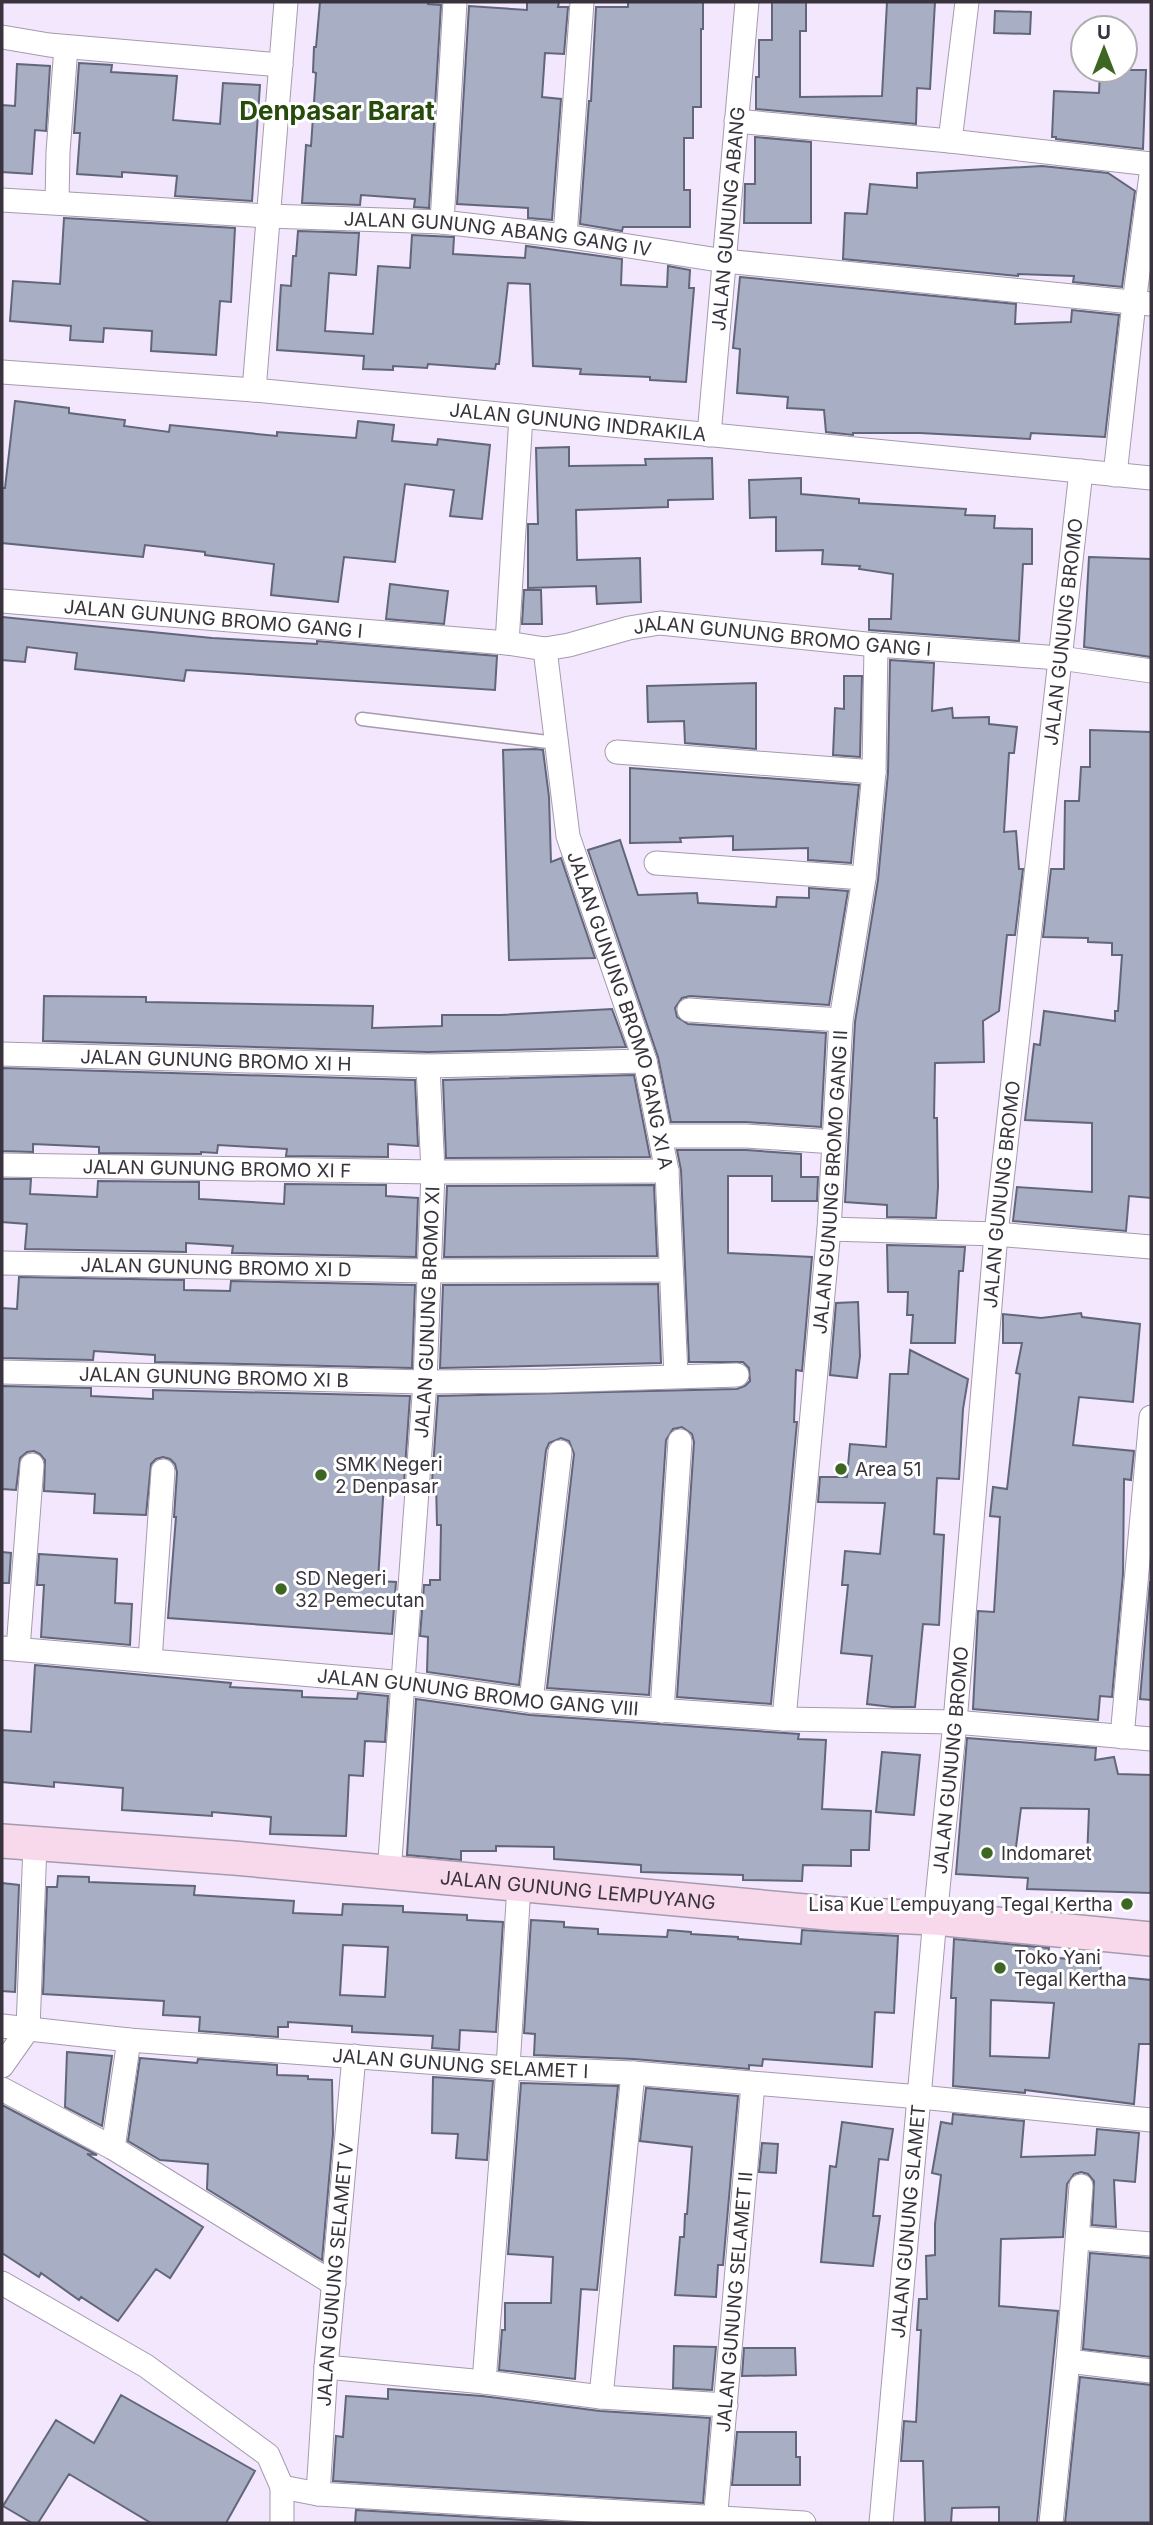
<svg xmlns="http://www.w3.org/2000/svg" width="1153" height="2525" viewBox="0 0 1153 2525" font-family="Inter,sans-serif">
  <style>
    .building { fill: #a8aec3; stroke: #62667a; stroke-width: 2; fill-rule: evenodd }
    .lines { fill: none; stroke-linecap: round; stroke-linejoin: round }
    .lane-casing { stroke: #a59aae; stroke-width: 15 }
    .street-casing { stroke: #a59aae; stroke-width: 25 }
    .secondary-casing { stroke: #a59aae; stroke-width: 36 }
    .lane { stroke: #fff; stroke-width: 12 }
    .street { stroke: #fff; stroke-width: 23 }
    .secondary { stroke: #f8d8eb; stroke-width: 33 }
    .poi-dot { fill: #3c6622; stroke: #fff; stroke-width: 2.5 }
    .labels { text-anchor: middle; dominant-baseline: central; stroke-width: 6; stroke-linejoin: round; paint-order: stroke }
    .street-label { font-size: 19px; fill: #38333c; stroke: #fff }
    .poi-label { font-size: 19px; fill: #38333c; stroke: #fff; text-anchor: start }
    .district-label { font-size: 26px; font-weight: bold; fill: #264b0b; stroke: #fff }
  </style>
  <rect width="100%" height="100%" fill="#f2e7fc"/>
  <path class="building" d="M320 2H428V4L441 5 429 208 414 207 415 199 361 195 360 205 302 203 306 145 311 146 316 73 313 72 314 47H316Z
    M527 2H559L558 7H568L564 54 545 53 542 97 561 99 552 220 528 218V208L457 204 469 6 527 10Z
    M628 2H703V29H701V107H693V138H684V190H690V227H623L622 231 580 224 589 101H591L596 7H628Z
    M772 2H806V31H800V97L882 96 887 2H935L930 89 917 88 916 124 756 109V77H759V40H772Z
    M995 11 1031 12 1030 34 994 33Z
    M79 63 112 65 111 72 177 76 173 120 220 124 223 83 260 85 252 201 175 196 177 176 122 172V177L77 174 80 133H74Z
    M17 64 50 66 46 131 35 130 32 174 2 172V105L15 106Z
    M1100 70H1146L1143 149 1056 139V137H1052L1054 91 1099 93Z
    M755 137 811 142V223H744L745 184H755Z
    M1042 166 1108 173 1135 191 1122 287 1073 282 1074 276 1018 274V276L843 259 845 213 867 214 870 184 917 188V173Z
    M64 218 235 228 231 302 220 301 216 355 151 351 152 331 104 328 103 342 70 340 71 326 10 321 13 281 60 284Z
    M298 231 359 233 356 275 329 273 325 331 373 334 378 266 410 268 412 235 454 237 453 254 525 258 526 246 622 259 621 285 667 287 668 266 690 270 689 288H694L686 382 650 380V377L580 374 581 369 533 366 530 284 508 283 499 364H496L495 369 428 364 427 368 393 366V370L363 369 364 356 277 350 281 285 291 286 293 256H296Z
    M740 277 1016 304 1015 324 1071 322 1072 310 1119 315 1105 437 1031 433 1030 439 920 433H853V435L826 432 824 410 787 408 788 397 737 393 740 349 733 348Z
    M15 401 69 408V413L125 420 124 426 169 432 170 425 277 436V432L356 438 358 421 394 425 392 441 437 445 438 439 490 445 482 519 450 516 454 490 405 484 395 562 344 557 338 602 271 595 274 564 205 555V552L145 545 143 557 2 543V488H5Z
    M569 447V466L646 465 645 459 712 458 713 499 668 500V507L576 510 577 560 640 558 641 602 597 604 596 586 528 588V524H538L536 448Z
    M801 478V494L859 499V503L966 509 965 515 995 516 994 528 1032 529V564H1023L1019 641 869 630V619H891L893 574 859 569 860 566 822 564 823 550 776 551V517L750 518 749 480Z
    M1089 557 1151 559V657L1084 647Z
    M390 584 448 591 444 624 386 619Z
    M524 590H541L542 624H522Z
    M2 617 212 638 317 644V641L497 656 495 690 186 670 184 681 75 669 77 653 27 647 25 662 2 660Z
    M890 660 934 663 932 711 952 708 953 718 989 717V724L1017 727 1014 753H1009L1004 832 1016 831 1019 869H1023L1015 935H1007L999 1011 983 1021 984 1062 935 1063 934 1118H937L938 1187 936 1218 887 1217V1205L845 1202 855 1022 878 880 888 773Z
    M844 676H862L860 757 833 755 835 708 844 709Z
    M756 683V749L685 743 684 721 648 722 647 686Z
    M1090 730 1151 732V1198L1129 1196 1126 1231 1013 1221 1017 1187 1092 1192V1123L1025 1120 1034 1044 1040 1045 1044 1011 1115 1021V1011H1118L1122 955H1112V943L1088 942V938L1043 937 1051 869H1064L1065 801H1079L1081 767H1090Z
    M536 749 543 750 549 797 551 862 561 858 595 958 509 960 503 750Z
    M630 768 859 785 851 863 808 860V848L733 850V836L680 838 681 842 630 843Z
    M620 840 638 895 697 893 698 903 776 907 777 897 809 898V888L848 891 829 1005 690 996 682 998 675 1008 677 1017 688 1024 826 1033 821 1127 746 1122H671L658 1057 588 850Z
    M44 996 146 997V1002L373 1006 372 1028 442 1026V1015H501L612 1009 626 1047 428 1052 43 1041Z
    M2 1068 415 1080 418 1146 388 1144V1157L286 1156 287 1149 218 1145 217 1153 201 1152V1154L99 1153V1147L33 1144V1152L2 1151Z
    M634 1075 650 1157 446 1158 443 1080Z
    M677 1150H746L801 1154V1177H818L817 1201H772V1176H728V1253L812 1257 802 1371 796 1370 794 1422H797L771 1704 677 1697 694 1442 692 1434 682 1427 673 1429 666 1440 649 1695 547 1688 574 1454 569 1441 561 1438 549 1443 546 1450 519 1685 427 1672 428 1637 420 1636 424 1585H430V1580H440L441 1525H437L436 1481 432 1482 438 1396 737 1389 745 1386 750 1381 749 1368 743 1362H689L681 1170Z
    M2 1179H31L30 1194 97 1197 98 1181 199 1182V1199L284 1204 285 1184 386 1185V1196L418 1198 416 1257 232 1253 233 1246 186 1243V1252L25 1249 27 1224 2 1222Z
    M654 1185 657 1256 444 1257 447 1186Z
    M887 1245 965 1247 963 1271H959L955 1343H911L913 1315H907L908 1292H888Z
    M19 1277 184 1280V1290L230 1291 231 1281 415 1285 412 1368 155 1362V1355L94 1351 93 1360 2 1358V1308L17 1309Z
    M658 1284 661 1363 440 1368 443 1285Z
    M858 1302 860 1356 857 1378 830 1375 836 1303Z
    M1081 1313 1082 1317 1140 1324 1133 1402 1079 1397 1073 1445 1134 1451 1131 1480 1124 1479 1123 1574 1112 1697 1100 1696 1098 1720 973 1709 978 1611 994 1612 1000 1517 990 1516 993 1487 1007 1489 1020 1374 1016 1373 1022 1343H1003V1314L1041 1318Z
    M910 1350 968 1379 963 1409 959 1479 937 1478 934 1534 944 1535 939 1625 923 1624 915 1707H892L867 1704 872 1656 841 1653 848 1585H842L845 1551 880 1554 885 1503 818 1502 820 1477H847L850 1444 886 1447 890 1374H908Z
    M2 1386 91 1388V1396L153 1399V1390L410 1396 404 1482H384L378 1581 396 1582 392 1634 168 1618 176 1517H174L177 1472 175 1464 170 1459 163 1457 156 1459 151 1464 146 1515 94 1513 95 1494 44 1491 45 1460 40 1454 34 1451 27 1452 20 1458 16 1490 2 1489Z
    M2 1552 11 1553 9 1583H2Z
    M39 1554 117 1559 115 1603 132 1604 130 1645 41 1637 44 1585H37Z
    M1150 1582H1151V1700L1140 1699Z
    M35 1665 231 1683 230 1687 302 1691V1697L357 1699 358 1693 388 1696 385 1742 365 1741 363 1776 349 1775 346 1836 270 1834 271 1817 212 1812V1816L122 1810 123 1788 54 1782V1787L2 1782V1730L31 1732Z
    M416 1699 530 1715 799 1734 798 1739 826 1740 822 1809 871 1811 869 1850H851V1866L803 1865 802 1881 743 1880V1875L641 1872V1865L554 1859V1847L496 1846V1851H461V1860L407 1855Z
    M967 1738 1096 1748 1095 1760 1114 1757 1118 1774 1151 1775V1893L1027 1889 1028 1878 956 1874ZM1021 1808 1089 1809 1087 1859 1015 1855Z
    M882 1752 920 1755 914 1815 876 1812Z
    M58 1876 89 1877V1882L195 1886 194 1895 294 1901 293 1913 342 1915 343 1904 403 1906V1912L467 1915V1920L503 1922 496 2032 460 2030 459 2050 432 2048 433 2036 352 2032V2026L288 2022V2027H278V2037L199 2031 200 2017 163 2015 164 2001 43 1994 47 1887H57ZM343 1945 388 1947 385 1997 340 1995Z
    M2 1883 19 1885 15 1992 2 1991Z
    M531 1920 564 1922V1927L598 1929V1934L667 1937 668 1930 691 1932V1934L738 1937V1939L801 1944 802 1930 898 1936 894 2013 875 2012 872 2067 763 2059 762 2066 749 2065V2069L634 2059 534 2055 535 2034 524 2033Z
    M954 1939 1049 1948 1048 1957 1101 1962 1100 1975 1151 1980V2044H1139L1134 2104 1025 2090V2093L953 2086 956 1998H951ZM991 2000 1054 2003 1049 2058 990 2056Z
    M67 2052 112 2056 102 2126 65 2107Z
    M140 2058 197 2063 198 2059 277 2065V2075L308 2076V2079L332 2080 333 2134 322 2260 207 2189 208 2164 160 2160 128 2141Z
    M433 2077 493 2081 487 2160 456 2158 458 2134 432 2133Z
    M521 2083 618 2086 597 2290 581 2289 575 2379 499 2370 502 2330H505V2303H551L553 2257 508 2254Z
    M646 2088 738 2096 723 2265H718L716 2297 675 2295 680 2237H684L685 2214H687L692 2147 640 2141Z
    M2 2105 97 2155 87 2154 203 2227 170 2278 156 2269 118 2321 81 2297 79 2300 41 2273 39 2277 2 2253Z
    M953 2114 1024 2121 1021 2157 1095 2155 1097 2129 1139 2133 1135 2182 1114 2180 1116 2227 1092 2225 1094 2181 1088 2174 1081 2172 1074 2174 1067 2184 1063 2237 1001 2239 999 2306 1058 2311 1037 2523H999V2507L952 2508 951 2523H925L923 2461H901L904 2421 916 2422 921 2330H917L919 2299H927L926 2256 935 2255V2224L941 2175 932 2173 941 2122 952 2124Z
    M842 2122 893 2129 888 2160 879 2159 873 2216H880L873 2266 821 2262 830 2166 836 2167Z
    M762 2143 778 2144 776 2173 759 2172Z
    M1090 2253 1151 2258V2357L1083 2349Z
    M674 2346 716 2347 712 2390 673 2388Z
    M744 2348H795L796 2375 742 2376Z
    M1080 2377 1151 2385V2523H1065Z
    M388 2389 482 2396 600 2411 710 2418 703 2503 333 2481 336 2436 343 2437 346 2396 388 2399Z
    M121 2395 255 2471 226 2523H151L69 2474 38 2523H32L3 2506 56 2420 94 2443Z
    M737 2432H796V2457H800V2485H732Z
    M356 2510 573 2523H355Z"/>
  <g class="lines">
    <defs>
      <path id="lane" d="M362 719 556 743"/>
      <g id="street">
        <path d="M2 37 49 45 281 65"/>
        <path d="M736 121 950 141 1151 164"/>
        <path d="M950 141 967 2"/>
        <path id="s1" d="M2 200 268 216 442 222 565 236 725 261 1151 304"/>
        <path d="M57 202 58 152 66 47"/>
        <path d="M442 222 455 2"/>
        <path d="M565 236 582 2"/>
        <path id="s2" d="M2 372 254 390 1151 478"/>
        <path d="M254 390 286 2"/>
        <path id="s3" d="M709 435 747 2"/>
        <path d="M1115 475 1134 303 1151 175"/>
        <path id="s4" d="M2 601 507 643 545 649 569 645 629 628 660 623 876 645 1060 658 1151 671"/>
        <path d="M507 643 521 416"/>
        <path id="s5" d="M545 649 568 836 645 1061 667 1171 676 1376"/>
        <path d="M617 752 874 772"/>
        <path d="M656 863 864 878"/>
        <path d="M689 1010 841 1020"/>
        <path id="s6" d="M2 1054 428 1066 645 1061"/>
        <path d="M661 1136H746L834 1142"/>
        <path id="s7" d="M2 1165 433 1172 667 1171"/>
        <path d="M829 1229 996 1234 1151 1247"/>
        <path id="s8" d="M2 1263 429 1271 671 1270"/>
        <path id="s9" d="M2 1372 425 1382 548 1381 737 1375"/>
        <path id="s10" d="M2 1648 405 1683 531 1701 784 1719 955 1722 1151 1739"/>
        <path d="M18 1649 32 1465"/>
        <path d="M150 1661 163 1471"/>
        <path d="M531 1701 560 1452"/>
        <path d="M662 1711 680 1441"/>
        <path id="s11" d="M784 1719 829 1229 841 1020 864 878 874 772 876 645"/>
        <path d="M1122 1737 1151 1417"/>
        <path id="s12" d="M389 1873 425 1382 433 1172 428 1066"/>
        <path id="s13" d="M2 2026 129 2040 508 2068 633 2073 920 2097 1151 2120"/>
        <path d="M2 2066 28 2029 35 1844"/>
        <path d="M2 2089 113 2148 334 2284"/>
        <path d="M113 2148 129 2040"/>
        <path d="M1079 2238 1151 2244"/>
        <path d="M2 2283 146 2366 268 2455 282 2487V2523"/>
        <path d="M1068 2361 1151 2371"/>
        <path d="M326 2367 484 2382 601 2397 726 2405"/>
        <path d="M484 2382 508 2068 519 1885"/>
        <path d="M601 2397 633 2073"/>
        <path d="M282 2487 318 2494 804 2523"/>
        <path id="s14" d="M318 2494 326 2367 354 2056"/>
        <path id="s15" d="M715 2523 753 2084"/>
        <path id="s16" d="M881 2523 935 1918 955 1722 996 1234 1081 471"/>
        <path d="M1051 2523 1068 2361 1081 2186"/>
      </g>
      <g id="secondary">
        <path id="s17" d="M2 1841 234 1858 838 1914 935 1918 1151 1939"/>
      </g>
    </defs>
    <use href="#lane" class="lane-casing"/>
    <use href="#street" class="street-casing"/>
    <use href="#secondary" class="secondary-casing"/>
    <use href="#lane" class="lane"/>
    <use href="#street" class="street"/>
    <use href="#secondary" class="secondary"/>
  </g>
  <g class="poi-dot">
    <circle cx="841" cy="1469" r="7"/>
    <circle cx="321" cy="1475" r="7"/>
    <circle cx="281" cy="1589" r="7"/>
    <circle cx="987" cy="1853" r="7"/>
    <circle cx="1127" cy="1904" r="7"/>
    <circle cx="1000" cy="1968" r="7"/>
  </g>
  <g class="labels">
    <g class="street-label">
      <text stroke="none"><textPath href="#s3" startOffset="217">JALAN GUNUNG ABANG</textPath></text>
      <text stroke="none"><textPath href="#s1" startOffset="497">JALAN GUNUNG ABANG GANG IV</textPath></text>
      <text stroke="none"><textPath href="#s2" startOffset="578">JALAN GUNUNG INDRAKILA</textPath></text>
      <text stroke="none"><textPath href="#s4" startOffset="212">JALAN GUNUNG BROMO GANG I</textPath></text>
      <text stroke="none"><textPath href="#s16" startOffset="1900">JALAN GUNUNG BROMO</textPath></text>
      <text stroke="none"><textPath href="#s4" startOffset="786">JALAN GUNUNG BROMO GANG I</textPath></text>
      <text stroke="none"><textPath href="#s5" startOffset="371">JALAN GUNUNG BROMO GANG XI A</textPath></text>
      <text stroke="none"><textPath href="#s6" startOffset="214">JALAN GUNUNG BROMO XI H</textPath></text>
      <text stroke="none"><textPath href="#s7" startOffset="215">JALAN GUNUNG BROMO XI F</textPath></text>
      <text stroke="none"><textPath href="#s11" startOffset="539">JALAN GUNUNG BROMO GANG II</textPath></text>
      <text stroke="none"><textPath href="#s16" startOffset="1334">JALAN GUNUNG BROMO</textPath></text>
      <text stroke="none"><textPath href="#s8" startOffset="214">JALAN GUNUNG BROMO XI D</textPath></text>
      <text stroke="none"><textPath href="#s12" startOffset="562">JALAN GUNUNG BROMO XI</textPath></text>
      <text stroke="none"><textPath href="#s9" startOffset="212">JALAN GUNUNG BROMO XI B</textPath></text>
      <text stroke="none"><textPath href="#s10" startOffset="478">JALAN GUNUNG BROMO GANG VIII</textPath></text>
      <text stroke="none"><textPath href="#s16" startOffset="766">JALAN GUNUNG BROMO</textPath></text>
      <text stroke="none"><textPath href="#s17" startOffset="578">JALAN GUNUNG LEMPUYANG</textPath></text>
      <text stroke="none"><textPath href="#s13" startOffset="460">JALAN GUNUNG SELAMET I</textPath></text>
      <text stroke="none"><textPath href="#s16" startOffset="303">JALAN GUNUNG SLAMET</textPath></text>
      <text stroke="none"><textPath href="#s14" startOffset="220">JALAN GUNUNG SELAMET V</textPath></text>
      <text stroke="none"><textPath href="#s15" startOffset="222">JALAN GUNUNG SELAMET II</textPath></text>
    </g>
    <g class="poi-label">
      <text x="335" y="1464">SMK Negeri<tspan x="335" dy="22">2 Denpasar</tspan></text>
      <text x="855" y="1469">Area 51</text>
      <text x="295" y="1578">SD Negeri<tspan x="295" dy="22">32 Pemecutan</tspan></text>
      <text x="1001" y="1853">Indomaret</text>
      <text x="1113" y="1904" text-anchor="end">Lisa Kue Lempuyang Tegal Kertha</text>
      <text x="1014" y="1957">Toko Yani<tspan x="1014" dy="22">Tegal Kertha</tspan></text>
    </g>
    <g class="district-label">
      <text x="337" y="110">Denpasar Barat</text>
    </g>
  </g>
  <rect width="1153" height="2525" fill="none" stroke="#38333c" stroke-width="7"/>
  <g transform="translate(1104 49)"><circle r="33" fill="#ffffff" stroke="#afadb1" stroke-width="2"/>
  <path d="M0-5L12 26L0 18L-12 26Z" fill="#3c6622"/>
  <text y="-10" font-size="19" font-weight="bold" text-anchor="middle" fill="#38333c">U</text>
  </g>
</svg>
